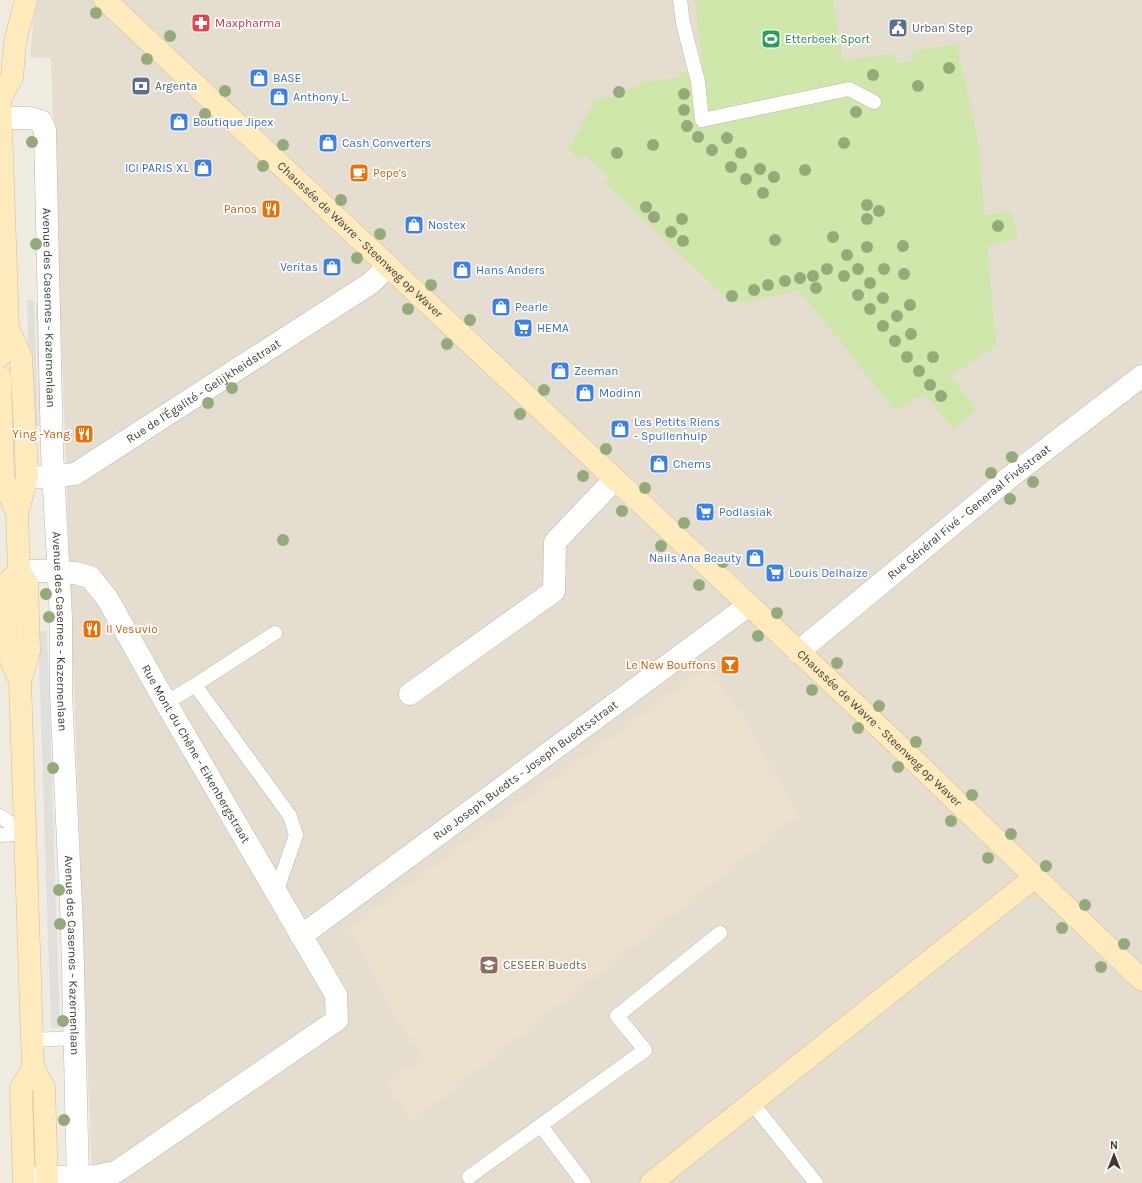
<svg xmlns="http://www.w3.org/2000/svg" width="1142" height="1183" viewBox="0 0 1142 1183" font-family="Karla,sans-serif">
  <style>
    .residential { fill: #e5ddd0 }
    .education { fill: #ebe0cb }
    .green { fill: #cfe7aa }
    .parking { fill: #e1dedb }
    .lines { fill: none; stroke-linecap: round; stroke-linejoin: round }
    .lane-casing { stroke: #bfb6a8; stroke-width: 15 }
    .street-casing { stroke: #bfb6a8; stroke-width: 23 }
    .secondary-casing { stroke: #d2bd91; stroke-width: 23 }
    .lane { stroke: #fff; stroke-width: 14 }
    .street { stroke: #fff; stroke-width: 22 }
    .secondary { stroke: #ffebbe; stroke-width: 22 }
    .tree { fill: #95aa7b }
    .labels { text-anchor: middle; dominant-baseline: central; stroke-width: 3.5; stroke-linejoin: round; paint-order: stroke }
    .health-label { font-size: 12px; fill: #be3a42; stroke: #fff; text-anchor: start }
    .service-label { font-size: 12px; fill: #4e5e75; stroke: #fff; text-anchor: start }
    .leisure-label { font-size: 12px; fill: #27864d; stroke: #fff; text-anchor: start }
    .shop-label { font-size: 12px; fill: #366cbe; stroke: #fff; text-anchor: start }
    .food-label { font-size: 12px; fill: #c56008; stroke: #fff; text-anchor: end }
    .street-label { font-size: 12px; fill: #433b33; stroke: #fff }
    .education-label { font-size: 12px; fill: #785e54; stroke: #fff; text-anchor: start }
  </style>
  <rect width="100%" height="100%" fill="#f1ece2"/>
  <path class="residential" d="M38 0H92L100 9 109 0H1142V1183H92L51 58 30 57 34 16Z"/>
  <path class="education" d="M707 667 739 711H740L799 815 411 1123 404 1109 386 1083 424 1057 390 1010 391 1007 348 928Z"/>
  <path class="green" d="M695 0H833L843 61 894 53 896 63 914 60 912 51 957 44 979 146 984 215 1010 211 1018 239 987 246 996 345 951 376 977 410 953 429 924 393 896 411 799 290 733 305 604 182 609 178 584 154 579 160 568 149 594 101 617 95 643 82 679 78V72L703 70Z"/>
  <path class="parking" d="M27 300H34L38 426H30Z
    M36 302H43L46 426H39Z
    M38 631H47L60 1028H51Z"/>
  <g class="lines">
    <defs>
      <path id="lane" d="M680 0 683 23 698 82 702 120 849 89 874 102
        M195 685 275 633
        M166 703 195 685 290 816 296 835 276 893
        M0 816 24 833
        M0 835 24 833
        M31 1040 75 1038
        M752 1103 816 1183
        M541 1126 584 1183
        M469 1177 645 1050 617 1016 720 933"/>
      <g id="street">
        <path id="s1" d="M0 118H30L41 121 45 130 52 451 61 617V693L72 927 78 1183"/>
        <path id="s2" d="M39 477 75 474 371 283 388 266"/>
        <path id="s3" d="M19 571H43L75 573 90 577 107 598 166 703 336 995 337 1020 116 1172 96 1176 27 1178"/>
        <path id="s4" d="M798 652 1010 477 1142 376"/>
        <path d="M410 694 554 591 555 542 615 479"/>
        <path id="s5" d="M301 936 749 605"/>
      </g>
      <g id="secondary">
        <path id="s6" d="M105 0 895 742 1142 980"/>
        <path d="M0 99 8 328 0 356"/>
        <path d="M0 99 12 77 15 42 26 0"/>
        <path d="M8 328 21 357 26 452 27 477 17 514 19 571 27 583 29 651 20 681 33 1068 44 1087 47 1183"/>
        <path d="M0 377 3 479 17 514"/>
        <path d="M19 571 6 584 7 651 20 681"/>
        <path d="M24 1183 21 1088 33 1068"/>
        <path d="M651 1183 1035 877"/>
      </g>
    </defs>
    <use href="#lane" class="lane-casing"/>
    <use href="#street" class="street-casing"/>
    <use href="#secondary" class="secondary-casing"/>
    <use href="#lane" class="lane"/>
    <use href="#street" class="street"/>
    <use href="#secondary" class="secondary"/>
  </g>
  <g class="tree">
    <circle cx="96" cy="13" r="6"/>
    <circle cx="170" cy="36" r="6"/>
    <circle cx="147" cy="59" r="6"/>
    <circle cx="949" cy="68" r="6"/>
    <circle cx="873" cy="75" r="6"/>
    <circle cx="918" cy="86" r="6"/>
    <circle cx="225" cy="91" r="6"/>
    <circle cx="619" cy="92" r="6"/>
    <circle cx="684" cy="94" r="6"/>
    <circle cx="684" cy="110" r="6"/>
    <circle cx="856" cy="112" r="6"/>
    <circle cx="205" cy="114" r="6"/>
    <circle cx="687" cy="126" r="6"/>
    <circle cx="698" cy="137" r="6"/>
    <circle cx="727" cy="138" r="6"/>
    <circle cx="32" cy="142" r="6"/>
    <circle cx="844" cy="143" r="6"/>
    <circle cx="283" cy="145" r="6"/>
    <circle cx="653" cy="145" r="6"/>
    <circle cx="712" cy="150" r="6"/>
    <circle cx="617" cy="153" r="6"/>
    <circle cx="741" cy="153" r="6"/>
    <circle cx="263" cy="166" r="6"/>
    <circle cx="731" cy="167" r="6"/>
    <circle cx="760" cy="169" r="6"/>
    <circle cx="805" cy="170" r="6"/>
    <circle cx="774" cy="177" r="6"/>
    <circle cx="746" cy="179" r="6"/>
    <circle cx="763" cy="193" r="6"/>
    <circle cx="341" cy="200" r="6"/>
    <circle cx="867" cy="205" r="6"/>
    <circle cx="646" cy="207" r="6"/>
    <circle cx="879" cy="211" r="6"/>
    <circle cx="654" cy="217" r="6"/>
    <circle cx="682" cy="219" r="6"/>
    <circle cx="867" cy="219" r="6"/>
    <circle cx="998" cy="226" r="6"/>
    <circle cx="671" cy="232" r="6"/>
    <circle cx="380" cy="234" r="6"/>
    <circle cx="833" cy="237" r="6"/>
    <circle cx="775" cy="240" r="6"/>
    <circle cx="683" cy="241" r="6"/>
    <circle cx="36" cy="244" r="6"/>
    <circle cx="903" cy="246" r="6"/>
    <circle cx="867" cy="247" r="6"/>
    <circle cx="847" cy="255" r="6"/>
    <circle cx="357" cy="258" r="6"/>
    <circle cx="827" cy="269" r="6"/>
    <circle cx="858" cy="269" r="6"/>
    <circle cx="884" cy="269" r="6"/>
    <circle cx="904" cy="274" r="6"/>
    <circle cx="813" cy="276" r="6"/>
    <circle cx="844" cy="276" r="6"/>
    <circle cx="800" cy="278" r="6"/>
    <circle cx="785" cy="281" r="6"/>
    <circle cx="870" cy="283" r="6"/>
    <circle cx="431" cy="285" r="6"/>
    <circle cx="768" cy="285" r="6"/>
    <circle cx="816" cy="288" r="6"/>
    <circle cx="754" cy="290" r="6"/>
    <circle cx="858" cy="295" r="6"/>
    <circle cx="732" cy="296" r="6"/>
    <circle cx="883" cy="298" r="6"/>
    <circle cx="910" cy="305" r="6"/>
    <circle cx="408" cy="309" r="6"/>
    <circle cx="870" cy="309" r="6"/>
    <circle cx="897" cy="316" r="6"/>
    <circle cx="470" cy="320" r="6"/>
    <circle cx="883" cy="326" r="6"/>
    <circle cx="911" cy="334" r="6"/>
    <circle cx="895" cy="341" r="6"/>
    <circle cx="447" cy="344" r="6"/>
    <circle cx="907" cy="357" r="6"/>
    <circle cx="933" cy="357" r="6"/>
    <circle cx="919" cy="371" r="6"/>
    <circle cx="930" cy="385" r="6"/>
    <circle cx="232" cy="388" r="6"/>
    <circle cx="544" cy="390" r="6"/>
    <circle cx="941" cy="396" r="6"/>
    <circle cx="208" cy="403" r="6"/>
    <circle cx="520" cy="414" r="6"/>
    <circle cx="606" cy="449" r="6"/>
    <circle cx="1012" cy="457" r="6"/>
    <circle cx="991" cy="473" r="6"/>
    <circle cx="583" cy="476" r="6"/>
    <circle cx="1033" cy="482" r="6"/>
    <circle cx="645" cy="488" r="6"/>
    <circle cx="1010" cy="499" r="6"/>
    <circle cx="622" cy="511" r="6"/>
    <circle cx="684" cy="523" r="6"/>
    <circle cx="283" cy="540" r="6"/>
    <circle cx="661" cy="546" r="6"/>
    <circle cx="723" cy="562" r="6"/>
    <circle cx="699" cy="585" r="6"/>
    <circle cx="46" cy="594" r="6"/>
    <circle cx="777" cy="613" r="6"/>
    <circle cx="49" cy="617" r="6"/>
    <circle cx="758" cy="636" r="6"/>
    <circle cx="837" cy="663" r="6"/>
    <circle cx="812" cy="690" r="6"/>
    <circle cx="879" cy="706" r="6"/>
    <circle cx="858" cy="728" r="6"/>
    <circle cx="916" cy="742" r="6"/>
    <circle cx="898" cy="767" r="6"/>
    <circle cx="53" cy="768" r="6"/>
    <circle cx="972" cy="795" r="6"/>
    <circle cx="951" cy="821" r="6"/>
    <circle cx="1011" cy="834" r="6"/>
    <circle cx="988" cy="858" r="6"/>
    <circle cx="1046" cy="866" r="6"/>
    <circle cx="59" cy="890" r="6"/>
    <circle cx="1085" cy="905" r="6"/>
    <circle cx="60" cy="924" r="6"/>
    <circle cx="1062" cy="928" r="6"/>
    <circle cx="1124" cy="944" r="6"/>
    <circle cx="1101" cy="967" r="6"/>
    <circle cx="63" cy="1021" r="6"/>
    <circle cx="64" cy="1120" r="6"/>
  </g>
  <defs>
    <symbol id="pharmacy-square" viewBox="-11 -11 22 22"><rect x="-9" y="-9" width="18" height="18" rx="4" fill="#e0444e" stroke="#fff"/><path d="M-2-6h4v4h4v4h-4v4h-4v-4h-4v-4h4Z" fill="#fff"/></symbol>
    <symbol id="civic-square" viewBox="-11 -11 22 22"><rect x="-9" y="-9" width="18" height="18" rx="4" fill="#5c6f8a" stroke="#fff"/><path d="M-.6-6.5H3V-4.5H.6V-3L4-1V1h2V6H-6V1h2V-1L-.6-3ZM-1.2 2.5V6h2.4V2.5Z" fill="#fff"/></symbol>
    <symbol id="stadium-square" viewBox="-11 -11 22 22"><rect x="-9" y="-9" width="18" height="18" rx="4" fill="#2e9e5b" stroke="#fff"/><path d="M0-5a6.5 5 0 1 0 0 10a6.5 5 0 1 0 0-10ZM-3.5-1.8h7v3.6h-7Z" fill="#fff"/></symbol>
    <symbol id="shop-square" viewBox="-11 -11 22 22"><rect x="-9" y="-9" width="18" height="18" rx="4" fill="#3f7fe0" stroke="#fff"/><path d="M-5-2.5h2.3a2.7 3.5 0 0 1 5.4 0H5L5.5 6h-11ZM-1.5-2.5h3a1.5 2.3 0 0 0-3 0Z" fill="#fff"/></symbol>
    <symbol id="bank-square" viewBox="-11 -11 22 22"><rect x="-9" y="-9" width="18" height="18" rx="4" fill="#5c6f8a" stroke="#fff"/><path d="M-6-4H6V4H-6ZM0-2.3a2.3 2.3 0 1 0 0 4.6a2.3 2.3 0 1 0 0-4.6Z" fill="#fff"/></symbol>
    <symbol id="cafe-square" viewBox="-11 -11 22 22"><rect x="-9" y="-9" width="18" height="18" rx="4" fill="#e8710a" stroke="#fff"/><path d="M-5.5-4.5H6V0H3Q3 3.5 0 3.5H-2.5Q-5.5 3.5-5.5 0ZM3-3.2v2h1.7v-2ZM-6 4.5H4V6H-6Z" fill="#fff"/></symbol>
    <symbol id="restaurant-square" viewBox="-11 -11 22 22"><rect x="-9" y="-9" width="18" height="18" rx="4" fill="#e8710a" stroke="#fff"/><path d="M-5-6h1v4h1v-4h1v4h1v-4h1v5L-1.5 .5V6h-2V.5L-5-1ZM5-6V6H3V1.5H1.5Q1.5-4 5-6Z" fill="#fff"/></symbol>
    <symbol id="supermarket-square" viewBox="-11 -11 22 22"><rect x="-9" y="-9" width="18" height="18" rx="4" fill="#3f7fe0" stroke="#fff"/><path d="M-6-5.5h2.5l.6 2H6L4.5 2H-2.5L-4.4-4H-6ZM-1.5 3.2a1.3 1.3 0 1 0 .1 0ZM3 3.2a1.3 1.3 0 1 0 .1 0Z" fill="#fff"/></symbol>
    <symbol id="bar-square" viewBox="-11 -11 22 22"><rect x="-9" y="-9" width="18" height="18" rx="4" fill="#e8710a" stroke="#fff"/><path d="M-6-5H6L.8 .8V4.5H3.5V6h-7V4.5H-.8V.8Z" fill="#fff"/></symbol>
    <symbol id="school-square" viewBox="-11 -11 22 22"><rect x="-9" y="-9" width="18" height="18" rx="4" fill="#8d6e63" stroke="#fff"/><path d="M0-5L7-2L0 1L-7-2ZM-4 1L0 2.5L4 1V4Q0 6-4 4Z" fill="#fff"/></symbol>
  </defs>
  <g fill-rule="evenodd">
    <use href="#pharmacy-square" x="190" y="12" width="22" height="22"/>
    <use href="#civic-square" x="887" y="17" width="22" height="22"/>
    <use href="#stadium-square" x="760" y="28" width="22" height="22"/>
    <use href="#shop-square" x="248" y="67" width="22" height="22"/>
    <use href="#bank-square" x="130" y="75" width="22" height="22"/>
    <use href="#shop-square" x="268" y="86" width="22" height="22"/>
    <use href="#shop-square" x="168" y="111" width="22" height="22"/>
    <use href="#shop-square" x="317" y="132" width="22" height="22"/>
    <use href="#shop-square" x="192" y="157" width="22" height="22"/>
    <use href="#cafe-square" x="348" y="162" width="22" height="22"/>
    <use href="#restaurant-square" x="260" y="198" width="22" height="22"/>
    <use href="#shop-square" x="403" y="214" width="22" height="22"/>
    <use href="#shop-square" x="321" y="256" width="22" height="22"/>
    <use href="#shop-square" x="451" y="259" width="22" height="22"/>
    <use href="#shop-square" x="490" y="296" width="22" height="22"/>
    <use href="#supermarket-square" x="512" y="317" width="22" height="22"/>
    <use href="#shop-square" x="549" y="360" width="22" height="22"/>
    <use href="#shop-square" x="574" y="382" width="22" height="22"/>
    <use href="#shop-square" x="609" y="418" width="22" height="22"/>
    <use href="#restaurant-square" x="73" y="423" width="22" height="22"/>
    <use href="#shop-square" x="648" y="453" width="22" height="22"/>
    <use href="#supermarket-square" x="694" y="501" width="22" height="22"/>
    <use href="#shop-square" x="744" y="547" width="22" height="22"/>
    <use href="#supermarket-square" x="764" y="562" width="22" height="22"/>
    <use href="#restaurant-square" x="81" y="618" width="22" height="22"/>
    <use href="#bar-square" x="719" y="654" width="22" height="22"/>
    <use href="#school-square" x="478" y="954" width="22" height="22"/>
  </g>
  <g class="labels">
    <g class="health-label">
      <text x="215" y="23">Maxpharma</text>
    </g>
    <g class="service-label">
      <text x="912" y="28">Urban Step</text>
      <text x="155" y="86">Argenta</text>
    </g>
    <g class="leisure-label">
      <text x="785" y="39">Etterbeek Sport</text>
    </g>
    <g class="shop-label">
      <text x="273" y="78">BASE</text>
      <text x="293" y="97">Anthony L.</text>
      <text x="193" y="122">Boutique Jipex</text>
      <text x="342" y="143">Cash Converters</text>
      <text x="189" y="168" text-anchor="end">ICI PARIS XL</text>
      <text x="428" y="225">Nostex</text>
      <text x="318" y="267" text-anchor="end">Veritas</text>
      <text x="476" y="270">Hans Anders</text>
      <text x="515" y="307">Pearle</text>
      <text x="537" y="328">HEMA</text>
      <text x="574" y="371">Zeeman</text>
      <text x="599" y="393">Modinn</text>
      <text x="634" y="422">Les Petits Riens<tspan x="634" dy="14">- Spullenhulp</tspan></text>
      <text x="673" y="464">Chems</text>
      <text x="719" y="512">Podlasiak</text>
      <text x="741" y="558" text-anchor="end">Nails Ana Beauty</text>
      <text x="789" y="573">Louis Delhaize</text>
    </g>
    <g class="food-label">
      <text x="373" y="173" text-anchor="start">Pepe's</text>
      <text x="257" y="209">Panos</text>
      <text x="70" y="434">Ying -Yang</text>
      <text x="106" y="629" text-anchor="start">Il Vesuvio</text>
      <text x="716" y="665">Le New Bouffons</text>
    </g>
    <g class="street-label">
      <text stroke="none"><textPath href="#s6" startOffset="350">Chaussée de Wavre - Steenweg op Waver</textPath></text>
      <text stroke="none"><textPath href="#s1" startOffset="229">Avenue des Casernes - Kazernenlaan</textPath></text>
      <text stroke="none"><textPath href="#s2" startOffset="189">Rue de l'Égalité - Gelijkheidstraat</textPath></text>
      <text stroke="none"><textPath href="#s4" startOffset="221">Rue Général Fivé - Generaal Fivéstraat</textPath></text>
      <text stroke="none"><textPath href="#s1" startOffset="553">Avenue des Casernes - Kazernenlaan</textPath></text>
      <text stroke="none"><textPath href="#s6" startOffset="1063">Chaussée de Wavre - Steenweg op Waver</textPath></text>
      <text stroke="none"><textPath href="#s3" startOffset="278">Rue Mont du Chêne - Eikenbergstraat</textPath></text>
      <text stroke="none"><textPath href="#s5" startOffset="279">Rue Joseph Buedts - Joseph Buedtsstraat</textPath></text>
      <text stroke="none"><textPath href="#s1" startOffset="877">Avenue des Casernes - Kazernenlaan</textPath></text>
    </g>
    <g class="education-label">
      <text x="503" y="965">CESEER Buedts</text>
    </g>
  </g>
  <g transform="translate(1114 1155)" stroke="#ffffff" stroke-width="3" paint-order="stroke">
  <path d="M0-3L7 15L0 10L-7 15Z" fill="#433b33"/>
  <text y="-6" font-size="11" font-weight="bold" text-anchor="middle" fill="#433b33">N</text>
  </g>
</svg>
